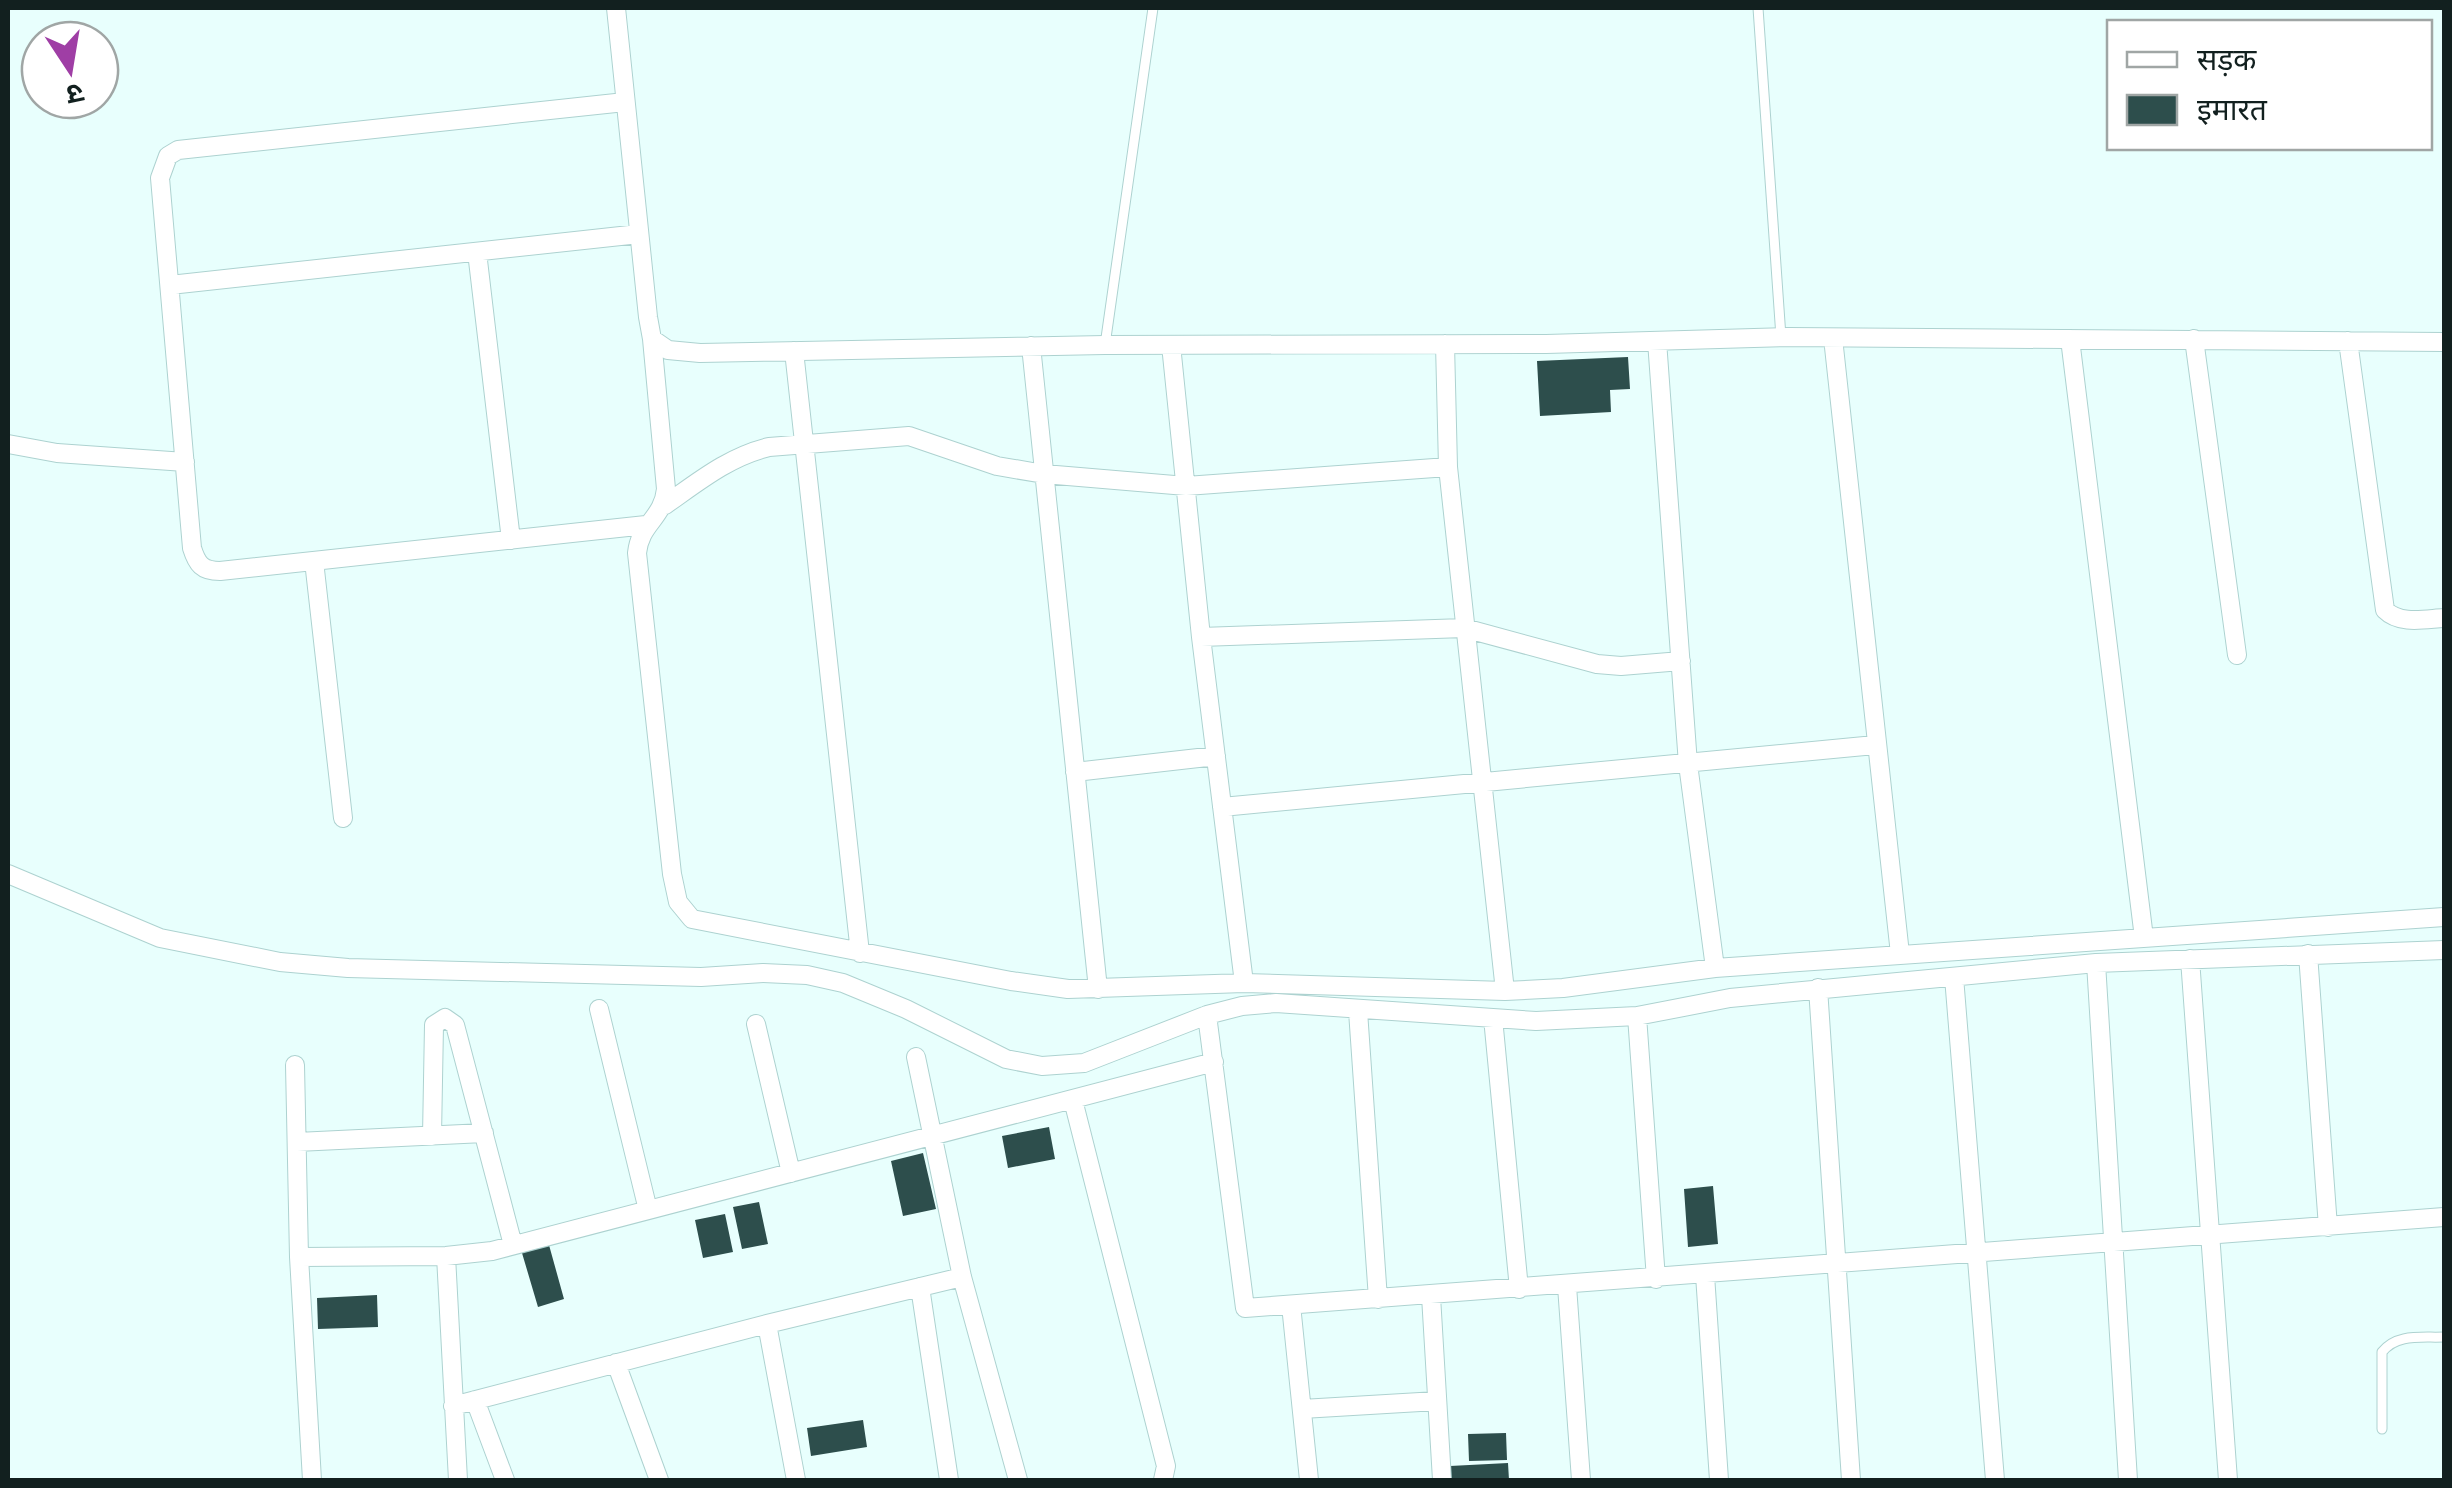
<svg xmlns="http://www.w3.org/2000/svg" width="2452" height="1488" viewBox="0 0 2452 1488" font-family="Montserrat,'Noto Sans Devanagari',sans-serif">
  <style>
    .building { fill: #2d4e4c }
    .lines { fill: none; stroke-linecap: round; stroke-linejoin: round }
    .lane-casing { stroke: #add2d0; stroke-width: 11 }
    .street-casing { stroke: #add2d0; stroke-width: 20 }
    .lane { stroke: #fff; stroke-width: 9 }
    .street { stroke: #fff; stroke-width: 18 }
  </style>
  <rect width="100%" height="100%" fill="#e8fffd"/>
  <path class="building" d="M1628 357 1630 389 1610 390 1611 412 1540 416 1537 361Z
    M1049 1127 1055 1159 1008 1168 1002 1136Z
    M923 1153 936 1209 903 1216 891 1161Z
    M1713 1186 1718 1244 1688 1247 1684 1189Z
    M759 1202 768 1244 742 1249 733 1207Z
    M725 1214 733 1252 703 1258 695 1220Z
    M549 1245 564 1299 538 1307 522 1253Z
    M377 1295 378 1327 318 1329 317 1298Z
    M863 1420 867 1447 811 1456 807 1428Z
    M1506 1433 1507 1460 1469 1461 1468 1434Z
    M1508 1463 1509 1480H1451L1450 1466Z"/>
  <g class="lines">
    <defs>
      <path id="lane" d="M1758 8 1781 337
        M1105 345 1153 8
        M2382 1429V1352C2397 1333 2422 1338 2444 1337"/>
      <path id="street" d="M616 8 648 317 652 339 668 350 700 353 1105 345 1546 344 1788 337 2444 342
        M625 102 178 150 168 156 160 178 192 548C197 564 202 571 220 571L646 525
        M477 252 511 540
        M170 285 639 234
        M1833 338 1900 954
        M652 339 666 489C663 519 640 523 637 553L672 874 678 902 692 919 1011 981 1068 989 1244 983 1505 991 1563 988 1715 968 2444 917
        M2070 339 2144 938
        M2194 339 2237 655
        M1657 341 1688 764 1715 968
        M2348 341 2385 610C2400 625 2425 619 2444 618
        M1445 344 1448 467 1505 991
        M1171 345 1201 637 1244 983
        M1031 346 1098 989
        M794 351 860 953
        M8 444 57 453 185 462
        M665 505C698 482 728 457 769 447L909 436 997 466 1044 474 1186 486 1448 467
        M314 561 343 818
        M1201 637 1464 628 1597 664 1621 666 1681 661
        M1075 772 1216 756
        M1222 807 1875 745
        M8 874 160 938 280 962 348 968 701 977 763 973 807 975 843 983 906 1009 1006 1059 1042 1066 1084 1063 1207 1015 1242 1006 1276 1003 1536 1021 1637 1016 1730 998 2096 963 2444 950
        M2308 954 2328 1227
        M2190 959 2228 1480
        M2096 963 2128 1480
        M1954 977 1995 1480
        M1818 988 1851 1480
        M599 1009 648 1210
        M1358 1011 1378 1299
        M1207 1015 1245 1308 2444 1217
        M1637 1016 1656 1279
        M1493 1018 1519 1289
        M756 1024 791 1173
        M916 1057 962 1277 1018 1480
        M295 1065 299 1257 312 1480
        M1073 1100 1166 1466 1163 1480
        M432 1136 434 1025 445 1018 455 1025 513 1245
        M297 1142 484 1133
        M446 1256 458 1480
        M299 1257 446 1256 492 1251 1214 1062
        M1705 1275 1719 1480
        M1567 1286 1581 1480
        M920 1287 949 1480
        M1431 1296 1442 1480
        M1291 1305 1309 1480
        M767 1324 796 1480
        M616 1363 659 1480
        M475 1400 505 1480
        M453 1406 767 1324 962 1277
        M1302 1409 1437 1401"/>
    </defs>
    <use href="#lane" class="lane-casing"/>
    <use href="#street" class="street-casing"/>
    <use href="#lane" class="lane"/>
    <use href="#street" class="street"/>
  </g>
  <rect width="2452" height="1488" fill="none" stroke="#12201f" stroke-width="20"/>
  <rect x="2107" y="20" width="325" height="130" fill="#ffffff" stroke="#a0a6a5" stroke-width="2.5"/>
  <rect x="2127" y="52" width="50" height="15" fill="#ffffff" stroke="#a0a6a5" stroke-width="2.5"/>
  <text x="2197" y="70" font-size="30" fill="#12201f">सड़क</text>
  <rect x="2127" y="95" width="50" height="30" fill="#2d4e4c" stroke="#a0a6a5" stroke-width="2.5"/>
  <text x="2197" y="120" font-size="30" fill="#12201f">इमारत</text>
  <g transform="translate(70 70) rotate(168)"><circle r="48" fill="#ffffff" stroke="#a0a6a5" stroke-width="2.5"/>
  <path d="M0-8L18 38L0 25L-18 38Z" fill="#9f3ea5"/>
  <text y="-15" font-size="28" font-weight="bold" text-anchor="middle" fill="#12201f">उ</text>
  </g>
</svg>
